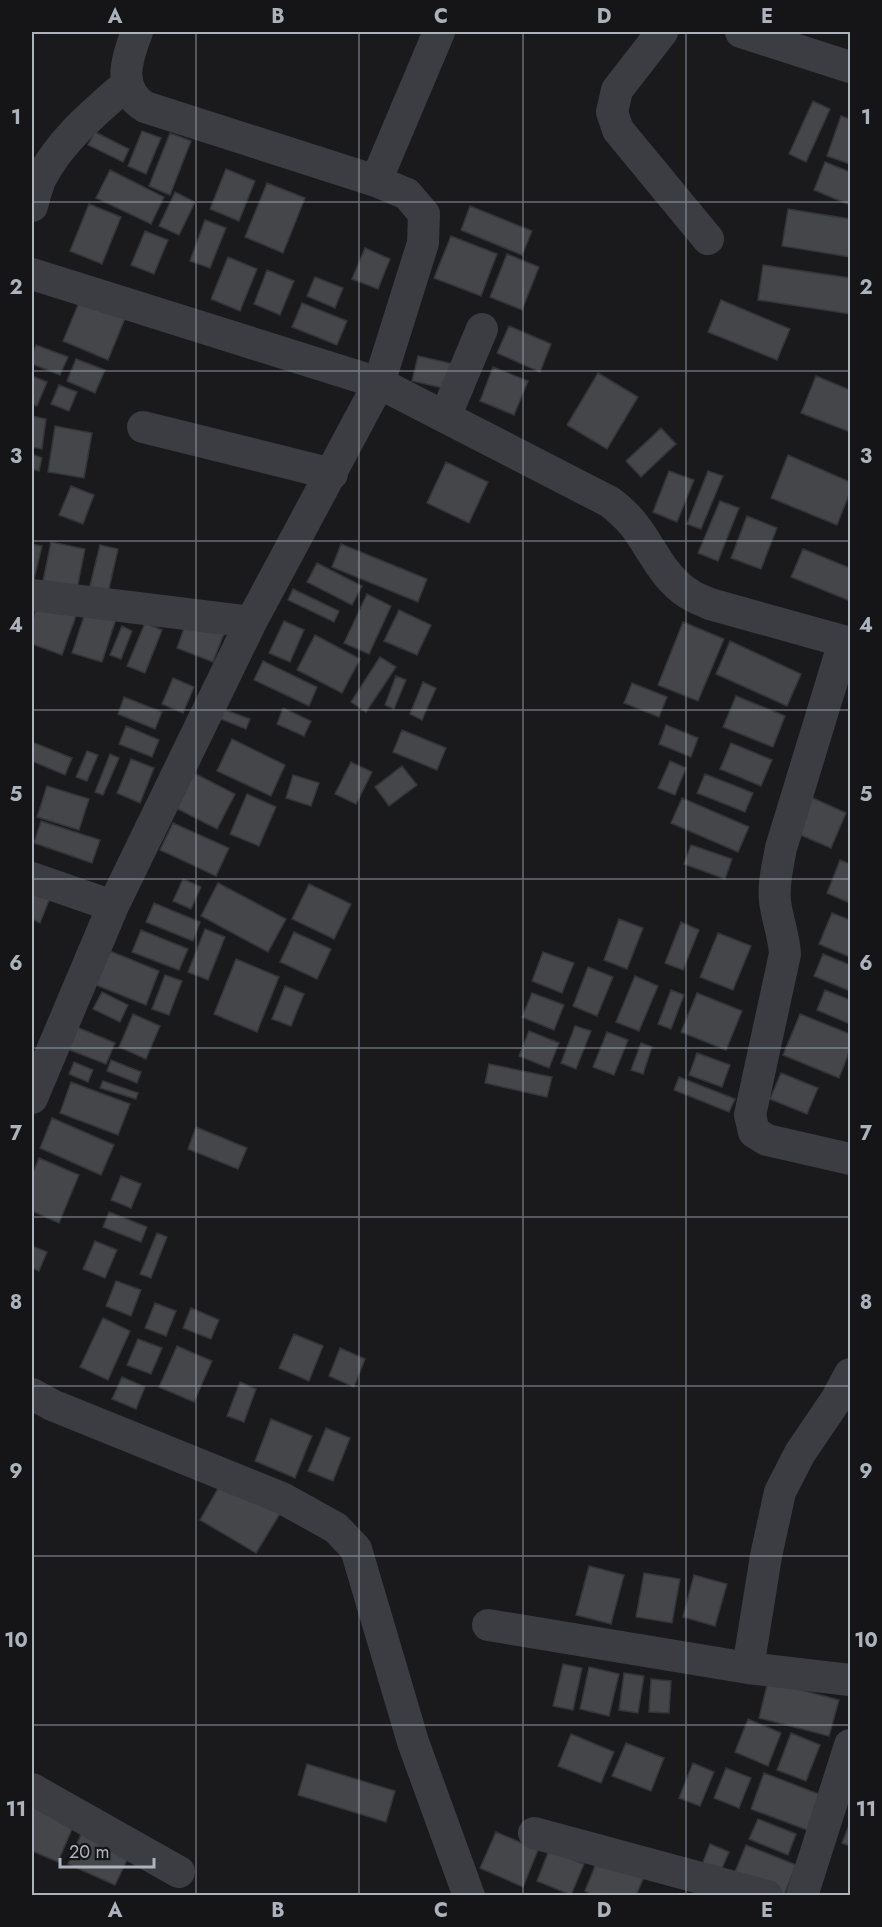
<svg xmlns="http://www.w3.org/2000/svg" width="882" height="1927" viewBox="0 0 882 1927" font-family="Jost,sans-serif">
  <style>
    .building { fill: #44464a; stroke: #343539; stroke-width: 1.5 }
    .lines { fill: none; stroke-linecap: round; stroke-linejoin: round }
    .minor { stroke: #3b3d42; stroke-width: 32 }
    .grid { fill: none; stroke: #acb3bd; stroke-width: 1.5; stroke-opacity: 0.55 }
    .neatline { fill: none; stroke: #acb3bd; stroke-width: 2 }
    .grid-label { font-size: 20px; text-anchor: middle; font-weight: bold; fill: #acb3bd }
  </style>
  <rect width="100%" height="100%" fill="#1a1a1d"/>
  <path class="building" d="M813 101 830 109 806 162 789 154Z
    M841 116 850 119V164L827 156Z
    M142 131 161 138 146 174 128 166Z
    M95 132 129 149 123 162 88 145Z
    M170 133 191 141 170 195 149 186Z
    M825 162 850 172V205L814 190Z
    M226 169 255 181 239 221 210 209Z
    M110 170 164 197 151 224 96 198Z
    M267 183 305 198 283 253 245 237Z
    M175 192 195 202 179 235 159 226Z
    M89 204 121 217 102 264 70 251Z
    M470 206 532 231 522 255 461 230Z
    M788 209 850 219V257L782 246Z
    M205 220 226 228 210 268 190 261Z
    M145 231 168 240 154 274 131 265Z
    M451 236 497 254 481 296 434 278Z
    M365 248 390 259 378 289 352 279Z
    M507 254 539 267 522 310 490 297Z
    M228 257 257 269 240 311 211 299Z
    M763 265 850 278V314L758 300Z
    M267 270 294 281 280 315 254 304Z
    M315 277 343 288 335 308 307 296Z
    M83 293 128 311 108 360 63 341Z
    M721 300 790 329 777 360 708 332Z
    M302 303 347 321 337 345 292 327Z
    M509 326 551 344 540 372 497 353Z
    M36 345 68 357 60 375 32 364V355Z
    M418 356 458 365 452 390 412 381Z
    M76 359 105 370 95 393 67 381Z
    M493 367 528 381 514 415 480 401Z
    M598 373 638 397 607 449 567 425Z
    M32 376 47 382 37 406 32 404Z
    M816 376 850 390V432L801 413Z
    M59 385 77 392 69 411 51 404Z
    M32 416 46 419 42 449 32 447Z
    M55 426 92 433 84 478 48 472Z
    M661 428 676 444 641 477 626 461Z
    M32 454 42 458 39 471 32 469Z
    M788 455 850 482V492L837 525 771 498Z
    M446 462 488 482 469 523 427 503Z
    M669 471 694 480 677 522 653 512Z
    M708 471 723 476 701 529 687 524Z
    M71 486 94 495 83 524 59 515Z
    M720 501 739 508 718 561 698 553Z
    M747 516 777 528 761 569 731 558Z
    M51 542 85 549 77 589 43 581Z
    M32 544 42 546 34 580 32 579Z
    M341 544 427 579 418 602 332 567Z
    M100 545 118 549 106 602 87 598Z
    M803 549 850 568V601L791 577Z
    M317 563 362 586 352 605 307 582Z
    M293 589 339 611 334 622 288 600Z
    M367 594 391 606 369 654 344 643Z
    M39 600 77 613 62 655 32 644V622Z
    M86 610 116 619 102 662 72 653Z
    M399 610 431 625 417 655 384 641Z
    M188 617 225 631 213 662 177 648Z
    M284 621 304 630 290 662 269 653Z
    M683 622 724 639 698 701 658 685Z
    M145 623 162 630 145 673 127 666Z
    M122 626 132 631 121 659 110 655Z
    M315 635 360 659 342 693 297 670Z
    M730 641 801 674 787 706 716 674Z
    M380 657 396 667 366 712 351 702Z
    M263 661 317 687 309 706 254 680Z
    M396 676 406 680 394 709 385 705Z
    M173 678 194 687 183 713 162 704Z
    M423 682 436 688 422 720 410 714Z
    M632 683 667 697 659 717 624 703Z
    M736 696 785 716 773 747 723 727Z
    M124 697 162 712 155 729 118 714Z
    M220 708 250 719 246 729 216 717Z
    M283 708 311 721 304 736 277 724Z
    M666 725 698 738 691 757 659 744Z
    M126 726 159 740 152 757 119 744Z
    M402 730 446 748 437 770 393 752Z
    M232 739 285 765 271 796 217 771Z
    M32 742 72 758 65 775 32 761Z
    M731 743 772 760 761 786 720 769Z
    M87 751 98 755 87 781 76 777Z
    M110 754 119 758 103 795 95 792Z
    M131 759 154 768 140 803 117 793Z
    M670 761 686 768 675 795 658 788Z
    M351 762 372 772 356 804 335 794Z
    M402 766 417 785 389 806 375 787Z
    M184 768 235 794 217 829 166 803Z
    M705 774 753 793 745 812 697 793Z
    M293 775 319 783 311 806 286 798Z
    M47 786 89 799 79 830 37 817Z
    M247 794 276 807 259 846 230 834Z
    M806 795 846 813 831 848 791 831Z
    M682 798 749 827 738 852 671 823Z
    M41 821 100 840 92 863 34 843Z
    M173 823 229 848 216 876 160 850Z
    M691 845 732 859 725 879 684 864Z
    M840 860 850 864V903L827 893Z
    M183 879 201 887 191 909 173 901Z
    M218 883 286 919 268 952 201 916Z
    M32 884 52 893 40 923 32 919Z
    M309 884 351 904 334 939 292 919Z
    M154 903 200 922 193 941 146 922Z
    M832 913 850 920V957L819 944Z
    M619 919 643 928 627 969 604 960Z
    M681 922 699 930 683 970 665 963Z
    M205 929 225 937 208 980 188 972Z
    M141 930 188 949 179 970 132 952Z
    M294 932 331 949 317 979 280 962Z
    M718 933 751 946 733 990 700 977Z
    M105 949 159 971 146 1005 91 983Z
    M543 952 574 963 562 993 532 981Z
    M823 954 850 965V991L814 976Z
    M236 959 279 977 257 1032 214 1014Z
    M588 967 613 977 597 1016 573 1006Z
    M165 975 182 981 169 1015 152 1009Z
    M635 976 658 986 639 1031 616 1022Z
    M285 986 304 994 291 1026 272 1019Z
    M671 990 684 995 671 1029 658 1024Z
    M825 990 850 1000V1024L817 1010Z
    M102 992 128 1005 120 1022 93 1009Z
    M532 993 564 1005 554 1030 522 1017Z
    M697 993 742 1011 726 1050 681 1032Z
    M133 1014 160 1026 146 1059 119 1047Z
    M800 1014 850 1034V1050L839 1078 783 1055Z
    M74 1026 115 1043 106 1064 65 1048Z
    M575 1026 591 1031 576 1069 561 1063Z
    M529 1031 559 1043 549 1068 519 1056Z
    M607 1032 628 1040 614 1075 593 1067Z
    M641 1043 652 1047 643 1074 631 1070Z
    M697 1053 730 1065 722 1087 689 1075Z
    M111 1060 141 1072 137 1083 107 1071Z
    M74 1062 93 1070 88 1082 69 1074Z
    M489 1064 552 1077 547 1097 485 1083Z
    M781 1073 818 1088 807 1114 770 1099Z
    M679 1077 735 1099 729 1112 674 1090Z
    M103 1081 138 1093 136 1099 100 1088Z
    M71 1082 130 1104 118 1135 60 1113Z
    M52 1118 114 1145 101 1175 40 1148Z
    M196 1127 247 1148 238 1169 188 1149Z
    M39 1158 79 1175 59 1223 32 1211V1175Z
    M121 1176 141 1184 131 1208 111 1200Z
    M109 1212 147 1227 141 1242 103 1227Z
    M157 1233 167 1237 151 1278 140 1274Z
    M95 1241 117 1250 105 1278 83 1269Z
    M32 1246 47 1252 39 1271 32 1268Z
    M116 1281 141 1290 131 1316 106 1306Z
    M155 1303 176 1311 166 1336 145 1328Z
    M191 1308 219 1320 211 1339 183 1328Z
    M103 1318 130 1331 108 1380 80 1367Z
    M294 1334 323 1346 309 1381 279 1368Z
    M138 1339 162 1348 151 1374 127 1365Z
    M177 1346 212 1361 194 1402 159 1387Z
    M340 1348 365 1359 354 1387 329 1376Z
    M122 1377 145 1387 136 1409 112 1399Z
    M240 1382 256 1389 244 1422 227 1416Z
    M271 1419 312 1436 295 1478 255 1461Z
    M326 1428 350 1438 333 1481 308 1471Z
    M224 1478 281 1512 256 1553 200 1520Z
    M589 1566 624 1575 611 1624 576 1615Z
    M644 1573 680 1579 672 1623 636 1617Z
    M694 1575 727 1584 715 1626 683 1617Z
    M563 1664 582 1668 573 1710 553 1706Z
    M589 1667 619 1674 609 1716 580 1709Z
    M624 1673 644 1676 638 1713 619 1710Z
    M651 1679 671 1681 669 1713 649 1712Z
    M768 1681 839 1700 829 1736 759 1718Z
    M748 1719 781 1733 768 1766 735 1752Z
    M791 1733 820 1745 806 1781 777 1770Z
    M571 1734 614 1752 601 1783 558 1766Z
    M626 1743 664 1758 651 1791 612 1776Z
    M693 1763 714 1772 700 1806 679 1798Z
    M307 1764 395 1791 386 1822 298 1795Z
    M726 1768 751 1778 739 1808 714 1798Z
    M764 1773 824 1796 810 1831 751 1809Z
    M35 1800 77 1817 58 1862 32 1851V1808Z
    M758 1819 796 1834 788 1855 749 1839Z
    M850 1823V1846L842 1843Z
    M82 1832 130 1854 115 1885 68 1864Z
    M496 1832 538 1850 523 1887 480 1868Z
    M710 1844 729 1852 717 1880 699 1872Z
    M746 1845 796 1865 784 1896H779L733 1877Z
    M549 1850 584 1864 571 1895 537 1881Z
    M599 1856 645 1874 636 1896H595L585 1891Z"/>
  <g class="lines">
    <path class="minor" d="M137 32C127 58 116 89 145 107L376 181 407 194 424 214 423 243 379 383 610 502C619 509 627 516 634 525 652 548 663 578 689 594 695 598 703 601 710 604L850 643
      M662 32 617 90 612 112 618 130 708 239
      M741 32 850 67
      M376 181 439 32
      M32 206C34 198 37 188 40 180 59 141 95 112 127 84
      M32 274 379 383 251 622 113 906 32 1098
      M445 417 482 329
      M143 427 332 474
      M32 595 251 622
      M844 642 781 848C778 865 773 883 775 901 777 919 784 935 785 954L750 1115 754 1132 767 1140 850 1159
      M32 878 113 906
      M32 1394 52 1405 282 1498 336 1528 356 1549 413 1742 469 1896
      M488 1625 748 1668 850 1680
      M748 1668 766 1556 780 1492 800 1453 836 1400 850 1374
      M32 1789 179 1872
      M534 1833 767 1896
      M802 1896 850 1745"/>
  </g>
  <path class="grid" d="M196 32V1896M359 32V1896M523 32V1896M686 32V1896M32 202H850M32 371H850M32 541H850M32 710H850M32 879H850M32 1048H850M32 1217H850M32 1386H850M32 1556H850M32 1725H850"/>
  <rect width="882" height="1927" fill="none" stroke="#151518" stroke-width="66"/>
  <path d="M60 1858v9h94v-9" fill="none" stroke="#acb3bd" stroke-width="3"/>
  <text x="69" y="1858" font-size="18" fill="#acb3bd" stroke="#151518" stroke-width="4.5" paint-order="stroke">20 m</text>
  <rect x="33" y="33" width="816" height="1861" class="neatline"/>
  <g class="grid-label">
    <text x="115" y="23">A</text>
    <text x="278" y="23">B</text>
    <text x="441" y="23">C</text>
    <text x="604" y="23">D</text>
    <text x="767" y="23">E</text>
    <text x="16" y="124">1</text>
    <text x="866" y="124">1</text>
    <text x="16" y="294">2</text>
    <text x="866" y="294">2</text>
    <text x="16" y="463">3</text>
    <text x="866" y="463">3</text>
    <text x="16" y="632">4</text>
    <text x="866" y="632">4</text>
    <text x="16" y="801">5</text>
    <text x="866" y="801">5</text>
    <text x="16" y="970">6</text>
    <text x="866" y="970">6</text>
    <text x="16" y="1140">7</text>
    <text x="866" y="1140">7</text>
    <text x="16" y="1309">8</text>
    <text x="866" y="1309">8</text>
    <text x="16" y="1478">9</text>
    <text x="866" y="1478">9</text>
    <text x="16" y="1647">10</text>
    <text x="866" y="1647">10</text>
    <text x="16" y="1816">11</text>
    <text x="866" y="1816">11</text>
    <text x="115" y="1917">A</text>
    <text x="278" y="1917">B</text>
    <text x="441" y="1917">C</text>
    <text x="604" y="1917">D</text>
    <text x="767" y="1917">E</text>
  </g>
</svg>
